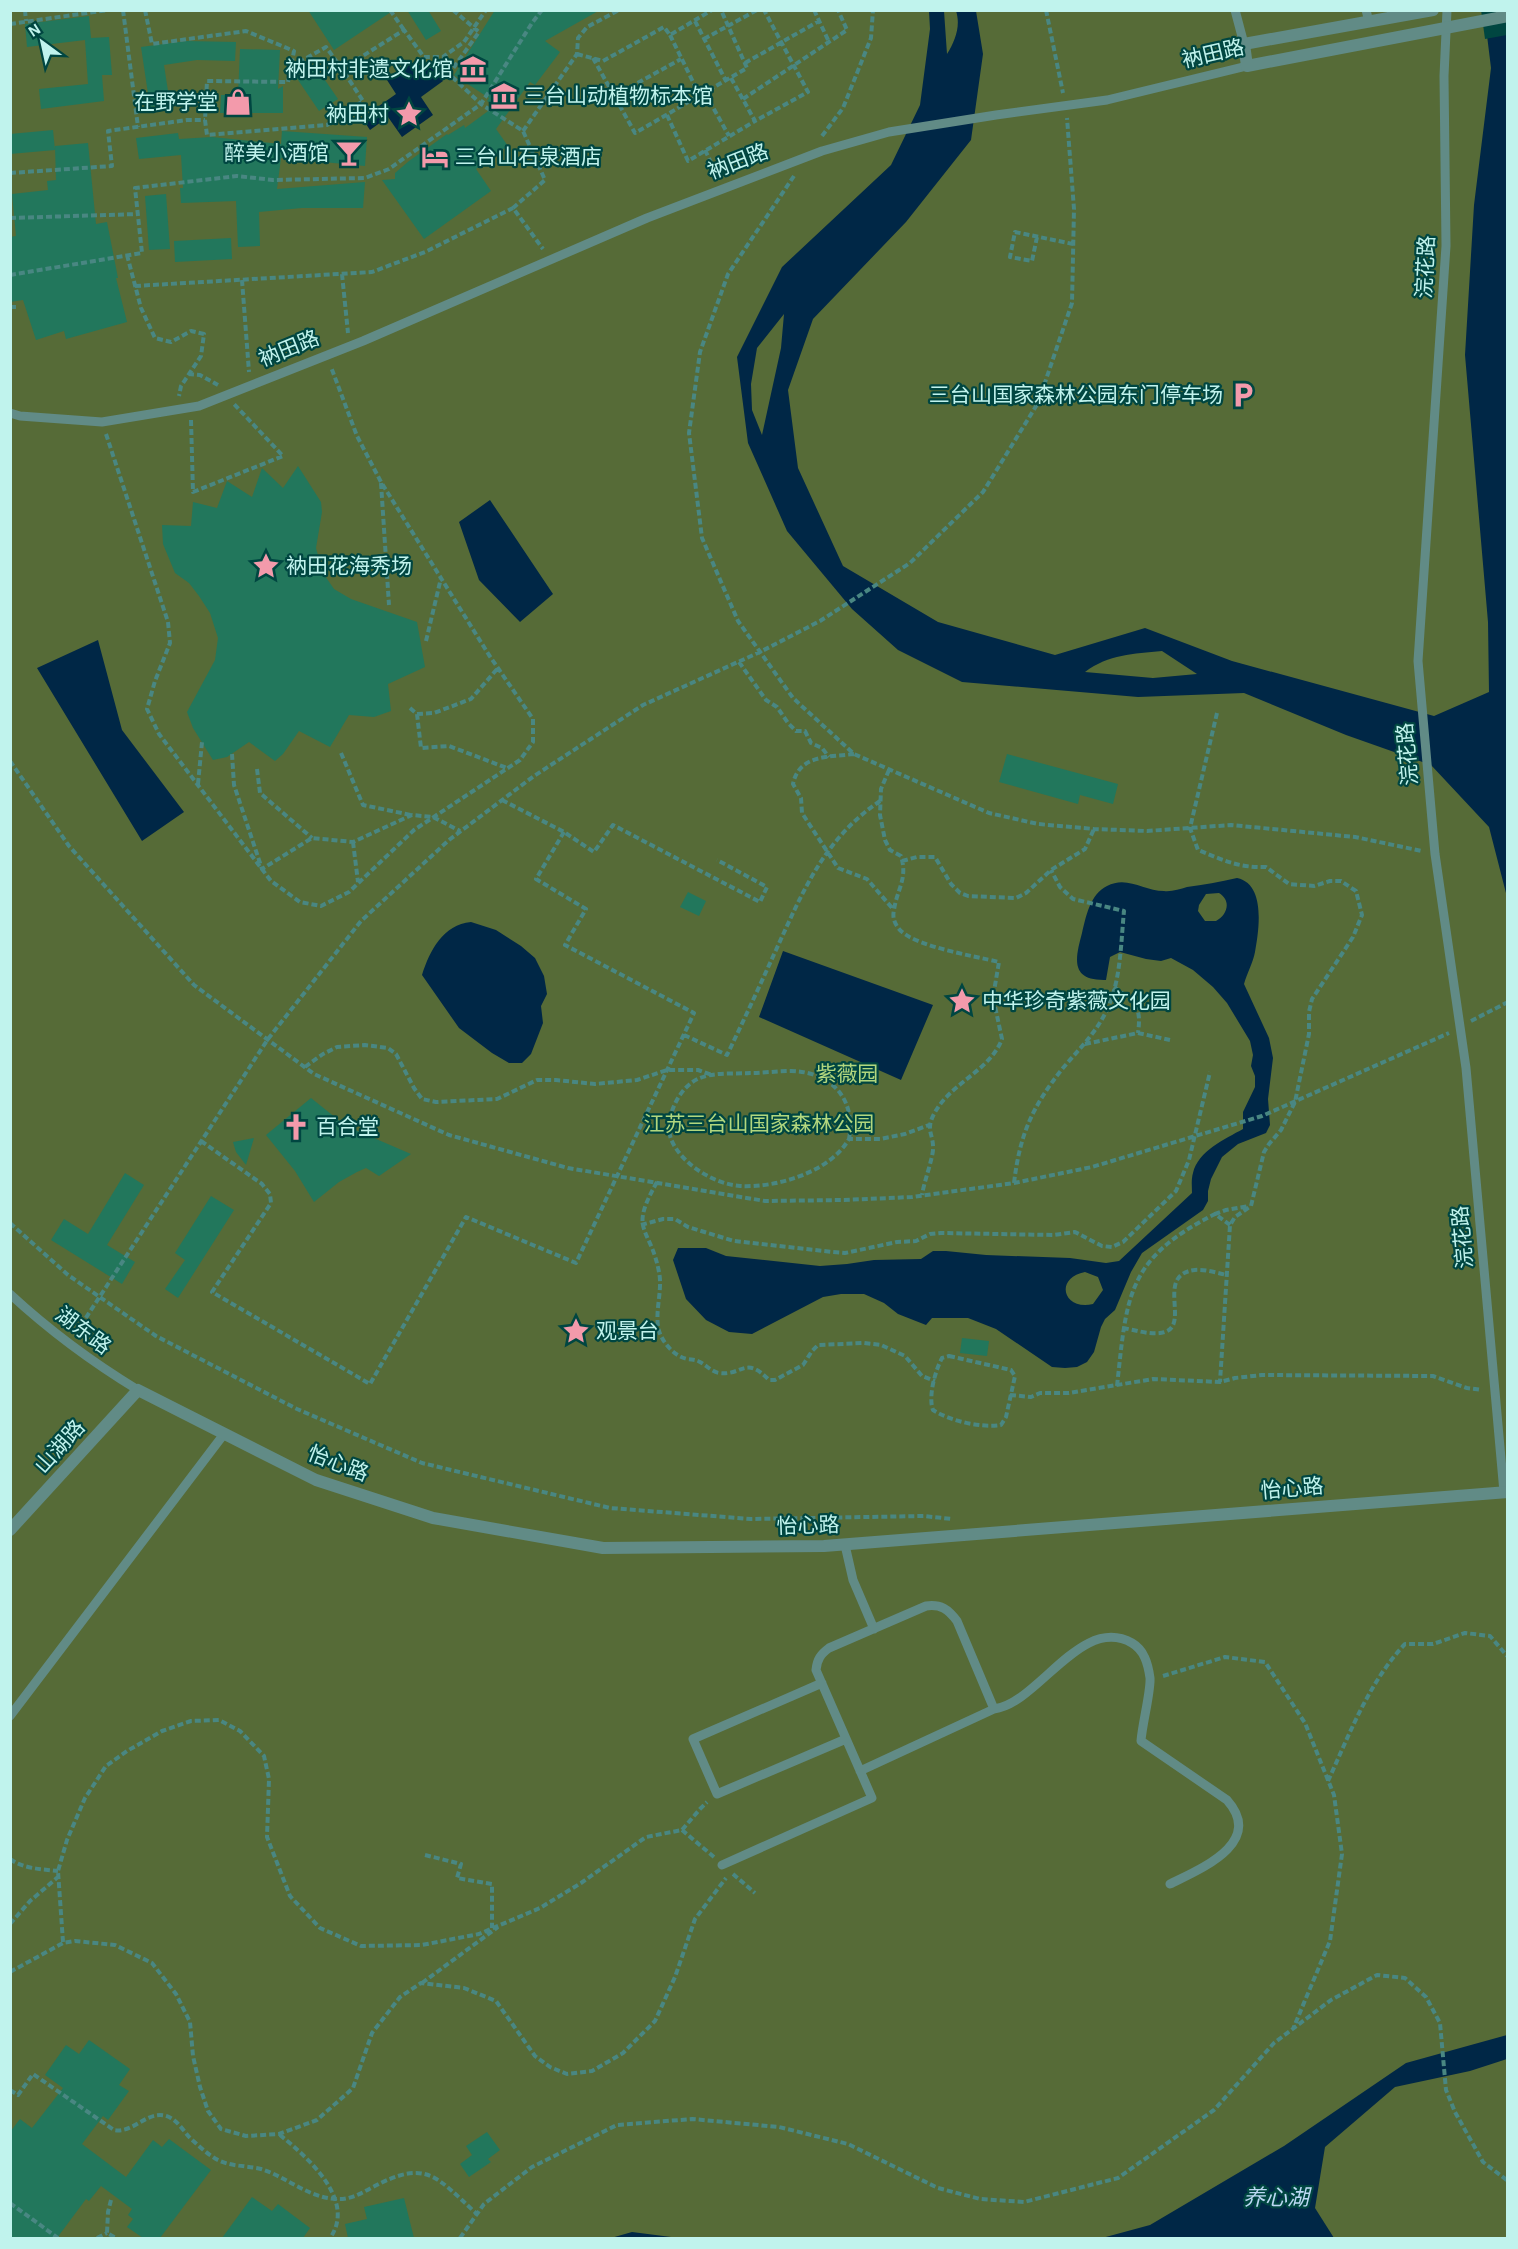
<svg xmlns="http://www.w3.org/2000/svg" width="1518" height="2249" viewBox="0 0 1518 2249" font-family="'Alegreya Sans','Noto Sans SC',sans-serif">
  <style>
    .green { fill: #566b37 }
    .water { fill: #002746; fill-rule: evenodd }
    .pier { fill: #004641 }
    .building { fill: #22775c }
    .lines { fill: none; stroke-linecap: round; stroke-linejoin: round }
    .path { stroke: #498782; stroke-width: 4; stroke-dasharray: 6 3; stroke-linecap: butt }
    .service { stroke: #618b86; stroke-width: 9 }
    .minor { stroke: #618b86; stroke-width: 12 }
    .labels { text-anchor: middle; dominant-baseline: central; stroke-width: 4.5; stroke-linejoin: round; paint-order: stroke }
    .street-label { font-size: 21px; fill: #c0f3ed; stroke: #004641 }
    .poi-label { font-size: 21px; fill: #c0f3ed; stroke: #004641; text-anchor: start }
    .park-label { font-size: 21px; fill: #b2d77e; stroke: #004641 }
    .water-label { font-size: 22px; font-style: italic; fill: #bbd8f3; stroke: #004641 }
  </style>
  <rect width="100%" height="100%" fill="#004641"/>
  <path class="green" d="M11 11H1507V2238H11Z"/>
  <path class="water" d="M929 11H944L947 54C955 41 961 26 956 11H976L983 54 971 140 906 222 813 319 788 390 798 468 843 566 938 622 1055 655 1145 628 1232 661 1434 716 1489 692 1488 622 1465 355 1474 205 1491 68 1484 11H1507V897L1489 827 1431 765 1346 735 1244 693 1138 697 962 682 898 650 852 609 787 531 748 443 737 357 782 267 891 165 920 105 930 29ZM784 314 781 348 762 435 752 410 751 384 757 348ZM1162 651 1197 674 1153 678 1085 672C1109 654 1133 654 1162 651Z
    M412 63 435 69 443 81 421 97 433 115 402 137 388 117 370 130 362 118 396 94 387 80Z
    M490 500 553 594 520 622 479 580 459 522Z
    M98 640 122 730 184 812 142 841 37 668Z
    M1237 878C1266 884 1259 930 1255 952 1253 963 1247 973 1244 984L1269 1038 1273 1058 1268 1099 1270 1125 1266 1133 1238 1144 1222 1157 1211 1179 1208 1191V1201L1203 1210 1142 1253 1131 1272 1115 1310 1105 1319 1101 1327 1094 1352 1087 1362 1077 1367 1065 1368 1052 1367 996 1329 968 1318H932L926 1325 898 1314 884 1303 864 1294H841L823 1297 752 1334 729 1332 706 1320 686 1299 673 1260 678 1248H706L726 1256 820 1266 847 1264 874 1260 921 1259 933 1251H946L986 1255 1070 1258 1106 1263 1119 1261 1192 1193C1192 1187 1191 1180 1193 1173 1198 1151 1225 1139 1243 1129V1112L1255 1087V1076L1251 1066 1253 1055 1250 1041 1227 1003 1213 987 1193 970 1171 958 1161 961 1146 959 1120 952 1110 957 1106 980C1070 981 1075 959 1082 933 1086 917 1090 894 1107 886 1127 875 1144 891 1164 891 1171 892 1180 889 1187 887 1203 885 1220 882 1237 878ZM1219 893C1232 901 1227 915 1216 921H1205L1198 911 1199 905 1206 894ZM1085 1272 1098 1277 1103 1290 1093 1304C1063 1311 1054 1278 1085 1272Z
    M471 922 496 930 521 946 535 958 544 976 547 994 541 1006 543 1023 531 1054 522 1063H509L492 1053 459 1028 422 975C430 950 443 925 471 922Z
    M783 951 933 1005 901 1080 759 1017Z
    M1507 2035V2059L1470 2071 1395 2087 1325 2147 1315 2208 1334 2238H1102L1150 2225 1284 2146 1406 2063Z
    M632 2232 679 2238H611Z"/>
  <path class="pier" d="M1481 10 1507 11V35L1485 39Z"/>
  <path class="building" d="M308 10H394L334 50Z
    M407 10H428L441 31 426 40Z
    M495 10H600L545 41 560 52 535 85 530 82 496 129 508 146 476 169 491 191 424 239 382 180 395 179V173L409 161 447 134 448 135 464 125 465 128 495 106 487 101 489 98 454 75Z
    M89 16 91 38 109 37 112 75H102L104 101 41 109 39 89 88 84 85 40 27 47 25 24Z
    M186 41 236 42 235 61 197 60 164 65 170 104 150 107 141 47Z
    M240 49 280 50 278 89 283 86V113H220L221 95H238Z
    M314 64 338 99 319 111 296 77Z
    M53 130 55 150 10 154V134Z
    M282 131 367 137 365 166 281 158 277 189 365 182 363 208H302L259 212 260 246 238 247 236 201 181 203 180 188H183L181 155 139 159 136 138 178 133 179 139 212 137 281 144Z
    M88 143 96 224 107 222 118 278H116L127 322 66 339 64 331 36 340 23 300 10 302V237L16 236 12 194 48 190 47 181 56 180 55 146Z
    M166 194 170 249 149 250 145 196Z
    M231 238 232 259 175 262 174 241Z
    M298 466 321 502 322 512 316 548 323 573 334 589 351 599 417 622 425 667 388 684 391 711 374 717 349 715 330 747 299 731 283 754 275 761 249 742 227 757 213 760 193 728 187 712 215 660 218 638 210 613 199 596 189 583 175 573 163 544 162 525 191 526 193 502 217 508 227 481 252 497 262 468 283 488Z
    M1007 754 1118 784 1113 804 1080 795 1078 804 999 782Z
    M688 892 706 901 699 916 680 907Z
    M311 1098 346 1126 411 1154 379 1176 366 1168 357 1172 339 1182 314 1202 295 1171 266 1135Z
    M254 1138 246 1165 236 1152 233 1142Z
    M125 1173 144 1185 107 1245 135 1262 122 1284 51 1240 64 1219 88 1234Z
    M211 1196 234 1210 178 1298 165 1289 185 1260 175 1253Z
    M962 1338 989 1341 987 1356 960 1353Z
    M89 2040 130 2069 119 2085 129 2091 108 2120 103 2116 82 2144 126 2177 153 2140 162 2147 169 2139 211 2170 160 2238H143L127 2227 133 2219 128 2215 132 2209 101 2186 89 2201 86 2199 57 2238H10V2132L20 2119 32 2128 63 2088 45 2075 66 2045 79 2054Z
    M487 2132 500 2150 488 2159 491 2162 469 2177 460 2164 472 2155 466 2146Z
    M252 2197 272 2211 278 2204 310 2228 303 2238H222Z
    M404 2198 414 2238H348L345 2224 367 2219 364 2207Z"/>
  <g class="lines">
    <path class="path" d="M25 10 26 21
      M123 10 138 127
      M145 10 152 44 246 31 294 51 288 82 207 81 205 120 207 135 327 125 363 101 342 69 404 30 424 57H443L464 42 486 10
      M390 10 404 30
      M453 10 479 32 449 74 481 104 523 131 545 180 513 208 543 249
      M814 10 829 42
      M1046 10 1063 93
      M695 21 726 81
      M10 24 108 10
      M670 35 700 96
      M704 39 757 10
      M577 54 603 61 664 27 670 35 712 10
      M593 58 635 133 747 68 721 10
      M745 63 819 21
      M291 67 326 47 342 69
      M731 78 755 121 808 92 764 10
      M705 93 729 136
      M614 96 681 59
      M743 99 847 30 838 10
      M667 115 688 161 755 121
      M523 131 577 54 578 38 587 27 619 10
      M822 136 843 108 871 38 873 10
      M705 150 718 177
      M10 173 112 166 108 131 187 120H205
      M794 176 728 274 700 352 689 433 702 538 738 621 793 698 854 754 989 813 1038 824 1094 829 1147 831 1231 825 1355 837 1422 851
      M10 218 138 214
      M1037 237 1032 261 1010 257 1015 232 1073 244
      M127 255 141 308 155 338 171 342 191 331 204 334 201 356 181 386 179 396
      M342 274 348 333
      M10 275 142 253 135 188 237 176 273 180 365 178 389 169 481 104 532 23 542 10
      M242 280 249 372
      M135 286 372 272 425 252 513 208
      M10 307H19
      M188 374 200 375 218 385
      M191 420 193 492 283 456 234 404
      M106 434 168 622 170 643 155 681 147 709 159 734 271 881 300 902 321 906 349 892 414 830 520 760 533 742V719L489 655 381 482 357 436 331 367
      M381 483 389 605
      M426 641 441 578
      M739 662 766 700 777 707 788 723 796 731H805L811 743 822 748 829 757
      M410 708 417 714 421 748 449 746 507 768
      M1217 713 1190 828 1198 850C1223 860 1238 868 1266 867L1289 884 1314 886 1330 881H1341L1356 891 1362 915 1353 937 1312 999 1309 1012V1034L1295 1102 1281 1130 1269 1144 1264 1152 1251 1206 1235 1217 1230 1225 1220 1382
      M417 714 434 713 471 699 498 668
      M341 753 363 805 411 815
      M232 754 234 785 262 869 312 838 353 842 412 815 433 817 460 831
      M854 754C830 757 799 754 793 784L801 798 802 813 838 868 867 879 893 909
      M10 761 69 846 194 985 314 1074 449 1135 568 1168 765 1201 844 1200 912 1197 1014 1183 1092 1167 1262 1116 1449 1033
      M257 769 260 793 312 838
      M889 770 881 789 880 815 885 840 890 850 901 856C908 879 897 889 894 910 892 918 895 925 901 931 918 947 974 956 999 962L993 997 1002 1039C990 1071 950 1083 934 1114 925 1131 934 1134 933 1150 932 1161 924 1182 922 1195
      M198 784 202 742
      M502 800 564 832 594 852 613 825 760 902 767 887 717 860
      M353 842 358 882
      M902 861 917 857H935L951 884 960 893 968 896 1016 898 1026 893 1051 870 1085 849 1094 829
      M1114 987C1134 1002 1142 1005 1138 1033
      M1471 1021 1508 1002
      M684 1035 727 1055C744 1020 760 985 776 950 803 891 824 839 880 801
      M1085 1044 1138 1033 1170 1040
      M305 1067 323 1054 337 1047 365 1045 388 1048 396 1054 414 1088 422 1099 436 1102 497 1099 537 1080H556L595 1084 637 1080 667 1070H698L712 1075
      M849 1139C856 1099 832 1072 791 1071 777 1071 763 1073 750 1073 734 1074 715 1072 700 1078 679 1086 664 1118 671 1139 681 1164 714 1184 740 1186 777 1188 830 1172 849 1139H880L905 1134 929 1125
      M201 1141 262 1184 270 1194 271 1203 212 1292 370 1384 466 1217 576 1263 694 1013 565 945 586 909 536 879 564 832
      M657 1182C628 1233 650 1225 659 1272 663 1291 654 1312 659 1331 663 1343 674 1356 687 1359 692 1360 695 1359 700 1362 706 1365 712 1372 719 1373 743 1376 745 1355 769 1380H775L803 1365 812 1351 818 1345 864 1343 881 1345 905 1356 922 1376 935 1381
      M1014 1183C1020 1134 1032 1107 1063 1068 1080 1048 1099 1030 1109 1005 1121 977 1121 941 1124 911L1073 899 1060 887 1051 870
      M10 1223 68 1275 156 1336 297 1409 422 1463 610 1508 751 1519 924 1516 952 1519
      M641 1225 663 1219H675L688 1227 734 1241 833 1252 845 1253 897 1242 916 1241 930 1234 941 1233 1054 1235 1075 1232 1102 1246 1112 1247 1123 1242 1176 1191 1189 1160 1210 1072
      M1230 1225 1215 1214 1226 1210 1249 1206
      M1123 1328C1135 1330 1153 1336 1165 1332 1190 1324 1155 1274 1195 1270 1205 1269 1217 1273 1227 1275
      M76 1333 268 1039 361 921 449 840 534 776 643 705 760 652 820 621 910 563 983 492 1038 403 1072 303 1074 209 1067 118
      M949 1356 1011 1370 1015 1376 1006 1417 1001 1425C981 1428 950 1421 933 1410 928 1397 935 1371 942 1358Z
      M1117 1386C1127 1296 1126 1259 1215 1214
      M1010 1395 1031 1397 1040 1393H1069L1153 1379 1220 1382 1235 1378 1262 1375 1433 1376 1467 1388 1482 1390
      M1163 1676 1225 1657 1265 1662 1305 1723 1334 1795 1342 1854 1330 1941 1293 2029
      M1328 1781C1350 1733 1369 1682 1405 1644H1433L1465 1633 1490 1636 1508 1657
      M682 1830 714 1857
      M425 1855 461 1864 457 1878 492 1884V1928
      M10 1859C24 1869 41 1869 58 1871
      M733 1874 755 1893
      M10 1924 30 1901 58 1877
      M63 1942 58 1871 67 1840 85 1798 106 1766 127 1751 162 1731 191 1721 219 1720 240 1731 264 1756 269 1779 267 1837 290 1896 320 1928 361 1946 422 1945 479 1934 540 1908 581 1883 646 1837 682 1830 700 1809 707 1802
      M10 1972 63 1943 75 1941 115 1945 152 1963 176 1994 190 2022 193 2056 200 2087 208 2111 221 2129 246 2136 279 2134 317 2120 353 2088 372 2033 400 1997 421 1983 464 1988 496 2001 535 2056 550 2067 567 2074 592 2071 623 2053 655 2021 675 1977 695 1919 726 1878
      M422 1983 498 1927
      M10 2090 18 2095 33 2074 114 2130C134 2134 148 2108 169 2117 179 2122 184 2132 191 2139 198 2145 205 2152 213 2157 227 2167 244 2165 261 2169 287 2177 308 2198 337 2199 349 2200 360 2194 371 2188 427 2158 435 2176 477 2214
      M280 2135C307 2157 357 2200 330 2238
      M111 2200 108 2212 107 2233 116 2238
      M10 2203 58 2238
      M97 2238 107 2233
      M460 2238 484 2204 532 2167 617 2125 692 2119 779 2127 848 2144 938 2188 980 2199 1024 2202 1118 2178 1214 2110 1274 2043 1331 2000 1377 1975 1405 1978 1426 1997 1440 2023 1446 2090 1455 2112 1483 2162 1508 2181"/>
    <path class="service" d="M1235 10 1244 44
      M1366 10 1369 22
      M1447 10 1444 76 1446 246 1418 661 1435 854 1466 1068 1504 1492
      M10 413 20 416 102 422 199 406 363 341 647 218 822 151 889 132 996 115 1107 100 1247 66
      M10 1294C50 1331 92 1362 138 1390
      M845 1545 853 1580 874 1629
      M822 1683 693 1739 717 1794 846 1739
      M10 1716 224 1434
      M860 1771 994 1709
      M722 1865 872 1798 816 1670C817 1659 821 1654 829 1648L926 1606C941 1604 948 1609 957 1621L994 1709C1039 1703 1081 1614 1132 1643 1144 1650 1148 1663 1150 1678 1151 1691 1142 1725 1141 1741L1227 1800C1265 1843 1200 1869 1170 1884"/>
    <path class="minor" d="M1433 10 1244 44 1247 66 1508 16
      M10 1530 138 1390 316 1480 433 1518 603 1548 824 1546 1508 1492"/>
  </g>
  <defs>
    <symbol id="museum-bare" viewBox="-9 -9 18 18"><path d="M0-6L6-3V-2H-6V-3ZM-5-1h2V3h-2ZM-1-1h2V3h-2ZM3-1h2V3H3ZM-6 4H6V6H-6Z" fill="#f39aab" stroke="#004641" stroke-width="2.5" paint-order="stroke"/></symbol>
    <symbol id="shop-bare" viewBox="-9 -9 18 18"><path d="M-5-2.5h2.3a2.7 3.5 0 0 1 5.4 0H5L5.5 6h-11ZM-1.5-2.5h3a1.5 2.3 0 0 0-3 0Z" fill="#f39aab" stroke="#004641" stroke-width="2.5" paint-order="stroke"/></symbol>
    <symbol id="sight-bare" viewBox="-9 -9 18 18"><path d="M0-6L1.8-2.2L6-1.7L2.9 1.2L3.7 5.4L0 3.3L-3.7 5.4L-2.9 1.2L-6-1.7L-1.8-2.2Z" fill="#f39aab" stroke="#004641" stroke-width="2.5" paint-order="stroke"/></symbol>
    <symbol id="bar-bare" viewBox="-9 -9 18 18"><path d="M-6-5H6L.8 .8V4.5H3.5V6h-7V4.5H-.8V.8Z" fill="#f39aab" stroke="#004641" stroke-width="2.5" paint-order="stroke"/></symbol>
    <symbol id="hotel-bare" viewBox="-9 -9 18 18"><path d="M-6-4.5h1.5V1H6V5H4.5V3h-9V5H-6ZM-4 0a1.8 1.8 0 1 1 3.6 0ZM.5 0V-2.5h3Q6-2.5 6 0Z" fill="#f39aab" stroke="#004641" stroke-width="2.5" paint-order="stroke"/></symbol>
    <symbol id="parking-bare" viewBox="-9 -9 18 18"><path d="M-3.5-5.5H1a3.5 3.5 0 0 1 0 7H-1V5.5H-3.5ZM-1-3.4V-.6H.8a1.4 1.4 0 0 0 0-2.8Z" fill="#f39aab" stroke="#004641" stroke-width="2.5" paint-order="stroke"/></symbol>
    <symbol id="church-bare" viewBox="-9 -9 18 18"><path d="M-1.2-6h2.4v3.5h3.3v2.4h-3.3V6h-2.4V-.1h-3.3v-2.4h3.3Z" fill="#f39aab" stroke="#004641" stroke-width="2.5" paint-order="stroke"/></symbol>
  </defs>
  <g fill-rule="evenodd">
    <use href="#museum-bare" x="454" y="50" width="38" height="38"/>
    <use href="#museum-bare" x="485" y="77" width="38" height="38"/>
    <use href="#shop-bare" x="219" y="83" width="38" height="38"/>
    <use href="#sight-bare" x="390" y="95" width="38" height="38"/>
    <use href="#bar-bare" x="330" y="134" width="38" height="38"/>
    <use href="#hotel-bare" x="416" y="138" width="38" height="38"/>
    <use href="#parking-bare" x="1224" y="376" width="38" height="38"/>
    <use href="#sight-bare" x="247" y="547" width="38" height="38"/>
    <use href="#sight-bare" x="943" y="982" width="38" height="38"/>
    <use href="#church-bare" x="277" y="1108" width="38" height="38"/>
    <use href="#sight-bare" x="557" y="1312" width="38" height="38"/>
  </g>
  <g class="labels">
    <g class="street-label">
      <text transform="translate(1213 54) rotate(-13)">衲田路</text>
      <text transform="translate(738 162) rotate(-21)">衲田路</text>
      <text transform="translate(1426 267) rotate(-87)">浣花路</text>
      <text transform="translate(289 349) rotate(-22)">衲田路</text>
      <text transform="translate(1408 754) rotate(-95)">浣花路</text>
      <text transform="translate(1463 1237) rotate(-95)">浣花路</text>
      <text transform="translate(83 1331) rotate(37)">湖东路</text>
      <text transform="translate(60 1447) rotate(-48)">山湖路</text>
      <text transform="translate(338 1464) rotate(21)">怡心路</text>
      <text transform="translate(1292 1489) rotate(-5)">怡心路</text>
      <text transform="translate(808 1526) rotate(-2)">怡心路</text>
    </g>
    <g class="poi-label">
      <text x="453" y="69" text-anchor="end">衲田村非遗文化馆</text>
      <text x="524" y="96">三台山动植物标本馆</text>
      <text x="218" y="102" text-anchor="end">在野学堂</text>
      <text x="389" y="114" text-anchor="end">衲田村</text>
      <text x="329" y="153" text-anchor="end">醉美小酒馆</text>
      <text x="455" y="157">三台山石泉酒店</text>
      <text x="1223" y="395" text-anchor="end">三台山国家森林公园东门停车场</text>
      <text x="286" y="566">衲田花海秀场</text>
      <text x="982" y="1001">中华珍奇紫薇文化园</text>
      <text x="316" y="1127">百合堂</text>
      <text x="596" y="1331">观景台</text>
    </g>
    <g class="park-label">
      <text x="847" y="1074">紫薇园</text>
      <text x="759" y="1124">江苏三台山国家森林公园</text>
    </g>
    <g class="water-label">
      <text x="1276" y="2198">养心湖</text>
    </g>
  </g>
  <rect width="1518" height="2249" fill="none" stroke="#c0f3ed" stroke-width="24"/>
  <g transform="translate(42 42) rotate(327)" stroke="#004641" stroke-width="4.5" paint-order="stroke">
  <path d="M0-4.5L10 22L0 15L-10 22Z" fill="#c0f3ed"/>
  <text y="-9" font-size="16" font-weight="bold" text-anchor="middle" fill="#c0f3ed">N</text>
  </g>
</svg>
